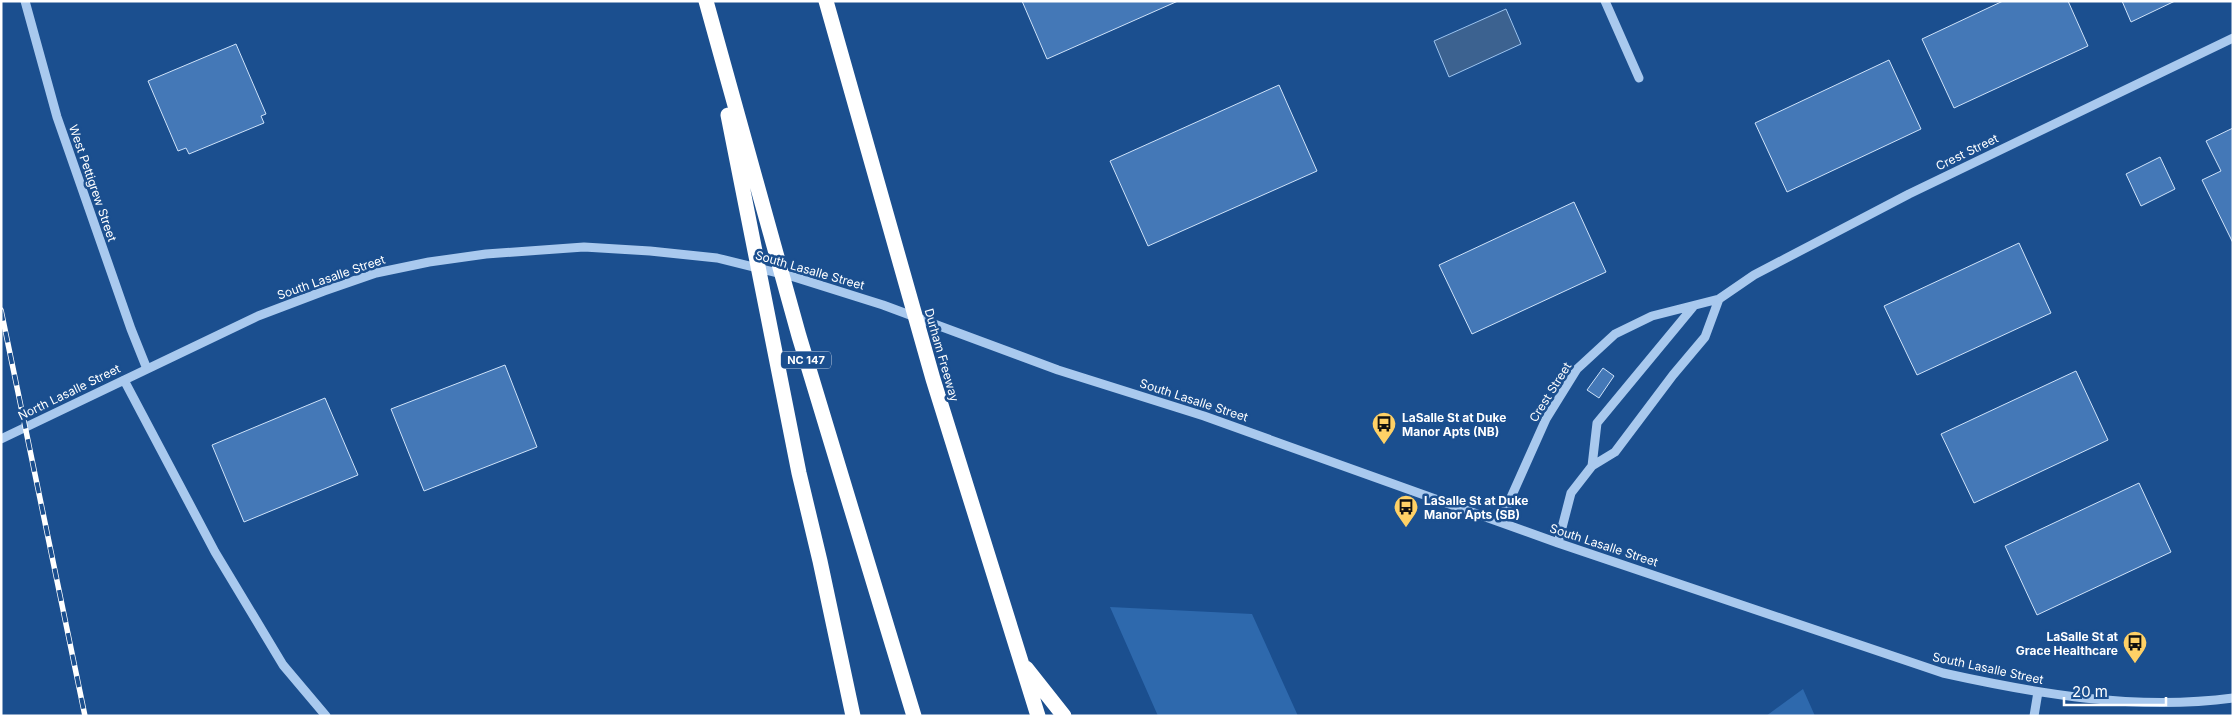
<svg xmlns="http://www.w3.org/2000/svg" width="2234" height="717" viewBox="0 0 2234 717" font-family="Inter,sans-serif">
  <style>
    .green { fill: #2e69ad }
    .water { fill: #3c6290; stroke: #9cc4f0 }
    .building { fill: #4478b7; stroke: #cfe3fa }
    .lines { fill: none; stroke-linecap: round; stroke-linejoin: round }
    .minor { stroke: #a9c9ee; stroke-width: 9 }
    .highway { stroke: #fff; stroke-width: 15 }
    .rail-casing { stroke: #fff; stroke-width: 5.5 }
    .rail { stroke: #1b4f8f; stroke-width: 4; stroke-dasharray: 11; stroke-linecap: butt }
    .labels { text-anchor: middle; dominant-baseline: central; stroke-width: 5; stroke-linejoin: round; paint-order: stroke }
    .shield { fill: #1b4f8f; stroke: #bbcadd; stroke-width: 1 }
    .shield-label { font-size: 11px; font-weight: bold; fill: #fff }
    .street-label { font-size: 12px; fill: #fff; stroke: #1b4f8f }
    .poi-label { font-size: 12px; font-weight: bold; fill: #fff; stroke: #1b4f8f; text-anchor: start }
  </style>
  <rect width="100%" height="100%" fill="#1b4f8f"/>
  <path class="green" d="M1110 607 1252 614 1298 716H1158Z
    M1803 689 1815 716H1766Z"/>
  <path class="water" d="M1506 9 1521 44 1449 77 1434 41Z"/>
  <path class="building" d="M1022 1H1178L1047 59Z
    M2003 1H2068L2088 46 1954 108 1922 39Z
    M2122 1H2175L2131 22Z
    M236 44 266 114 261 116 264 123 189 154 186 148 178 151 148 81Z
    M1889 60 1921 129 1787 192 1755 123Z
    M1279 85 1317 171 1148 246 1110 161Z
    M2233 128V243L2202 180 2221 171 2206 141Z
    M2160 157 2175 189 2141 206 2126 174Z
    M1574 202 1606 272 1472 334 1439 265Z
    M2019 243 2051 313 1917 375 1884 306Z
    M505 365 537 447 424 491 391 409Z
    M1603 368 1614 376 1599 398 1587 390Z
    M2076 371 2108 440 1974 503 1941 434Z
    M325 398 358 475 244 522 212 445Z
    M2139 483 2171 552 2037 615 2005 546Z"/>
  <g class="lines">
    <path class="minor" d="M25 1 57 117 131 329 147 369
      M1605 1 1639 78
      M124 380 215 552 283 665 326 716
      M1 439 258 316 324 291 376 273 429 262 486 254 584 247 650 251 717 258 794 277 883 305 1058 370 1204 416 1558 543 1943 673C2038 694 2135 711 2233 698
      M1592 466 1597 423 1693 307
      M1500 522 1546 419 1577 369 1615 334 1652 316 1719 299 1754 275 1909 194 2233 38
      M1558 543 1571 493 1592 466 1615 452 1673 375 1705 337 1719 299
      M2034 716 2038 692"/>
    <path class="highway" d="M706 1 799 336 914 716
      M826 1 933 379 1038 716
      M728 115 799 473 820 561 853 716
      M1026 668 1064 716"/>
    <defs>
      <path id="rail" d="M1 310 85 716"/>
    </defs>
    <use href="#rail" class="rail-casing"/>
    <use href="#rail" class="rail"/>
  </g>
  <defs>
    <symbol id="bus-pin" viewBox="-11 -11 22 30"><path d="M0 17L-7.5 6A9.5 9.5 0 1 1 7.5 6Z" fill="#ffd166" stroke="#1b4f8f"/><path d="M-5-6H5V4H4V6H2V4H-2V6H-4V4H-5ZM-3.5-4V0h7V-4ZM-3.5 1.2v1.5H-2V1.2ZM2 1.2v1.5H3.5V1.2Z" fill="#111"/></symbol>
  </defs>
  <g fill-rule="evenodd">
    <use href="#bus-pin" x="1370" y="410" width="28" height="38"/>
    <use href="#bus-pin" x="1392" y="493" width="28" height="38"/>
    <use href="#bus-pin" x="2121" y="629" width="28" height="38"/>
  </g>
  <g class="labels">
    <rect class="shield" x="781" y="351.5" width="50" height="17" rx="4"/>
    <g class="shield-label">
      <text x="806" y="360">NC 147</text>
    </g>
    <g class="street-label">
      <text transform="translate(1967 152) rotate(-26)">Crest Street</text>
      <text transform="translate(93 183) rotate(71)">West Pettigrew Street</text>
      <text transform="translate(810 270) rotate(16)">South Lasalle Street</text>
      <text transform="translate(331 277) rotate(-19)">South Lasalle Street</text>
      <text transform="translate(942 355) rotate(74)">Durham Freeway</text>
      <text transform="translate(69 392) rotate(-26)">North Lasalle Street</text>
      <text transform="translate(1550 392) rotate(-58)">Crest Street</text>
      <text transform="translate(1194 400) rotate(18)">South Lasalle Street</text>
      <text transform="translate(1604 545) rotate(18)">South Lasalle Street</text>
      <text transform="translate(1988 668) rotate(12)">South Lasalle Street</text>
    </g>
    <g class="poi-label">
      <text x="1402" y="417">LaSalle St at Duke<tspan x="1402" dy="14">Manor Apts (NB)</tspan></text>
      <text x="1424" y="500">LaSalle St at Duke<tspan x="1424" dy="14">Manor Apts (SB)</tspan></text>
      <text x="2118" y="636" text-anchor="end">LaSalle St at<tspan x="2118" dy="14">Grace Healthcare</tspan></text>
    </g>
  </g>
  <rect width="2234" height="717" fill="none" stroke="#ffffff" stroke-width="5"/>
  <path d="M2064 697v8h102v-8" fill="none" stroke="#ffffff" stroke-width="2.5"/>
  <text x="2072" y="697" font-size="15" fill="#ffffff" stroke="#1b4f8f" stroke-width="4" paint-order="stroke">20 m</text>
</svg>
